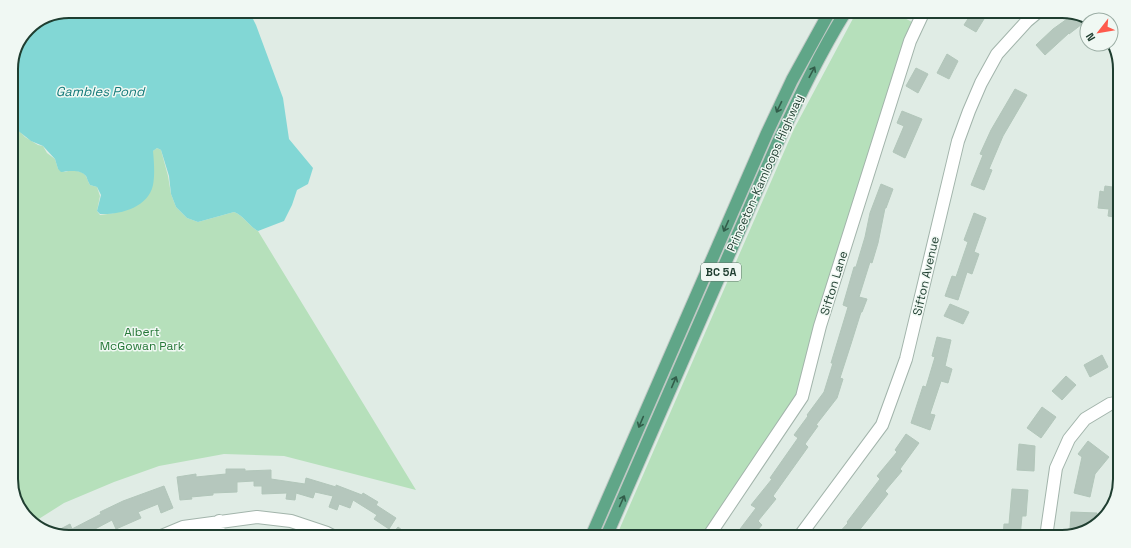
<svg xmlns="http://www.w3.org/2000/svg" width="1131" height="548" viewBox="0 0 1131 548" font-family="'Space Grotesk',sans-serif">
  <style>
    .green { fill: #b6e0bb }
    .water { fill: #82d7d5 }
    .building { fill: #b5c7bd; stroke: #b2c6ba }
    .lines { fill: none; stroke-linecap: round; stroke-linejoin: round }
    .minor-casing { stroke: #a2b4ab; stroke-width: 14 }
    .major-casing { stroke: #c0c9c5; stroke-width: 14 }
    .minor { stroke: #fff; stroke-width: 12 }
    .major { stroke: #60a688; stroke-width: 12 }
    .oneway { stroke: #325d4a }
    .labels { text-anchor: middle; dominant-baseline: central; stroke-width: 3; stroke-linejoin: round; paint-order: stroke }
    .shield { fill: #f0f8f3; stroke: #5e766a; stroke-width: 1 }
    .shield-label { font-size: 11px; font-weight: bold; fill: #1f3e30 }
    .street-label { font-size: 12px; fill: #1f3e30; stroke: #f0f8f3 }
    .park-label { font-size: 12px; fill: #267838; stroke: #f0f8f3 }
    .water-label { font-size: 13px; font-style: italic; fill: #147a7a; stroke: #f0f8f3 }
    .rim { fill: none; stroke: #1f3e30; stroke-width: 2 }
  </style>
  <rect width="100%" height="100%" fill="#e0ece5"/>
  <path class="green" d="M857 11H891L914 23 795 398 703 537H616L794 129Z
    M11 122 25 137 38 145 43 146 47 153 55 159 58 169 65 172C70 170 81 170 85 175 87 177 88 182 90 185L97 187 100 196 97 211 100 215 115 213 153 151 157 148 161 150 168 176 171 194 176 207 187 218 198 222 234 212C244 216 249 226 258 231L416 490 284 456 224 454 159 466 114 482 64 503 34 522 21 511 11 483Z"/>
  <path class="water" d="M69 11H249L256 25 283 98 289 139 313 168 308 184 297 190 292 205 284 221 258 231C249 226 244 216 234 212L198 222 187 218 176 207 171 194 169 176 161 150 157 148 153 151C154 162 155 174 153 185 148 208 119 215 100 214L97 211 101 195 97 187 90 185C88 182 87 178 86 176 80 169 69 171 61 172L58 169 55 159 43 146 31 141 16 129 15 125 11 122V66L28 28Z"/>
  <path class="building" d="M973 11H982L987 14 976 32 964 25Z
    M1074 14 1082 16 1086 21 1069 34V33L1045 55 1036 45 1053 29Z
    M947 54 958 61 949 79 937 73Z
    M916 68 928 74 918 93 906 86Z
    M1015 89 1027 95 1003 136 989 169 992 170 984 190 971 185 983 155 980 154 991 130Z
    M902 111 922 119 905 158 893 152 904 126 897 123Z
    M881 184 893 189 886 208H885L878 243 872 263 870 262 859 297 867 299 862 312H861L851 344 840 378 843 379 837 398 816 425 818 426 805 444 808 447 773 496 776 499 758 521 762 525 752 537H734L756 508 751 505 772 479 770 478 798 438 794 435 808 416 807 415 824 392 833 363H831L848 307 843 305 854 267H856L865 237 870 213Z
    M1105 186 1120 188 1118 206H1120V218L1108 216 1109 209 1098 208 1100 191 1104 192Z
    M974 213 986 218 974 252 979 254 972 274 967 272 958 300 945 296 952 276 956 277 968 242 964 240Z
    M950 304 969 312 963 324 944 316Z
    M937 337 951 340 945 366 952 369 948 383 941 381 930 414 935 415 930 430 911 423 923 386 926 387 935 357 932 356Z
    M1102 355 1108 367 1090 377 1084 365Z
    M1066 376 1076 385 1062 400 1052 391Z
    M1042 407 1056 417 1041 438 1027 428Z
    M906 434 919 443 900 469 902 471 885 491 888 494 854 537H835L848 523 847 522 880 479 877 476 897 452 895 450Z
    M1088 441 1109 457 1095 474 1090 497 1074 493 1082 457 1078 454Z
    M1019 444 1035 446 1034 471 1017 470Z
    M226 469H245V471L271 470V479L305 484 306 478 336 487V485L362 495 363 493 378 502 376 505 396 518 389 529 374 519 377 515 353 500 350 508 339 504 337 510 329 507 333 496 315 492 313 498 296 493 295 500 286 499 287 493 262 494V486H254V481L237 482V492L213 493V495L191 497 192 499 180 500 177 477 196 474V477L226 474Z
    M164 486 173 508 161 513 158 504 138 512 141 518 116 529 112 520 95 529 99 537H69L53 533 70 524 72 529 101 514 100 512 123 501Z
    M1012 489 1028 490 1026 516H1022L1020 537H1003L1004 524H1009Z
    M1071 512 1097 513 1096 525 1094 527 1087 529 1070 528Z
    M398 527 411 537H390Z"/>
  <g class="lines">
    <defs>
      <path id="minor" d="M159 537 183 527 257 517 291 521 327 533 335 537
        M218 537 219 521
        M708 537 802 397 820 326 910 41 924 11
        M799 537 882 425 906 359 958 141 969 111 981 83 997 54 1027 21 1039 11
        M1046 537 1056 468 1069 439 1085 419 1110 404 1120 402"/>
      <path id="major" d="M591 537 767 133 792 80 830 11
        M606 537 778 142C799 97 820 53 846 11"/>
    </defs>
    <use href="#minor" class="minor-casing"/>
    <use href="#major" class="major-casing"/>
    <use href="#minor" class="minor"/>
    <use href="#major" class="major"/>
  </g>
  <defs><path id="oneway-shaft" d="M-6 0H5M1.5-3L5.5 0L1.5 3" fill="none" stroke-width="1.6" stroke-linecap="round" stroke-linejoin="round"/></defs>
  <g class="oneway">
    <use href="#oneway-shaft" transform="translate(812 72) rotate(-62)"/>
    <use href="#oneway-shaft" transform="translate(779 107) rotate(116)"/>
    <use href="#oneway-shaft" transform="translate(726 226) rotate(114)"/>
    <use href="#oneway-shaft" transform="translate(674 382) rotate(-67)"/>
    <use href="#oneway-shaft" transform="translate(641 422) rotate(113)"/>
    <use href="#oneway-shaft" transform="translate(622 501) rotate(-66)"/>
  </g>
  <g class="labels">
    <rect class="shield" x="701" y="263" width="40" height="18" rx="3"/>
    <g class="shield-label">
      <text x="721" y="272">BC 5A</text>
    </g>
    <g class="street-label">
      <text transform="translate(765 173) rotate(-66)">Princeton-Kamloops Highway</text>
      <text transform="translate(926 276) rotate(-77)">Sifton Avenue</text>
      <text transform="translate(834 283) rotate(-73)">Sifton Lane</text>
    </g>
    <g class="park-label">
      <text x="142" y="332">Albert<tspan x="142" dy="14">McGowan Park</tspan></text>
    </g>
    <g class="water-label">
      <text x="100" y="91">Gambles Pond</text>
    </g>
  </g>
  <path d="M0 0H1131V548H0ZM69 18H1062A51 51 0 0 1 1113 69V479A51 51 0 0 1 1062 530H69A51 51 0 0 1 18 479V69A51 51 0 0 1 69 18Z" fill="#f0f8f3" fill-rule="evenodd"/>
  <path class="rim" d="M69 18H1062A51 51 0 0 1 1113 69V479A51 51 0 0 1 1062 530H69A51 51 0 0 1 18 479V69A51 51 0 0 1 69 18Z"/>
  <g transform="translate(1099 32) rotate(239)"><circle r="19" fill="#f0f8f3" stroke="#9caea5"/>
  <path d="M0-3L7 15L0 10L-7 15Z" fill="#fe5a4c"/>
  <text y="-6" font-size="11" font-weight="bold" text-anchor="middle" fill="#1f3e30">N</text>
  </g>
</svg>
